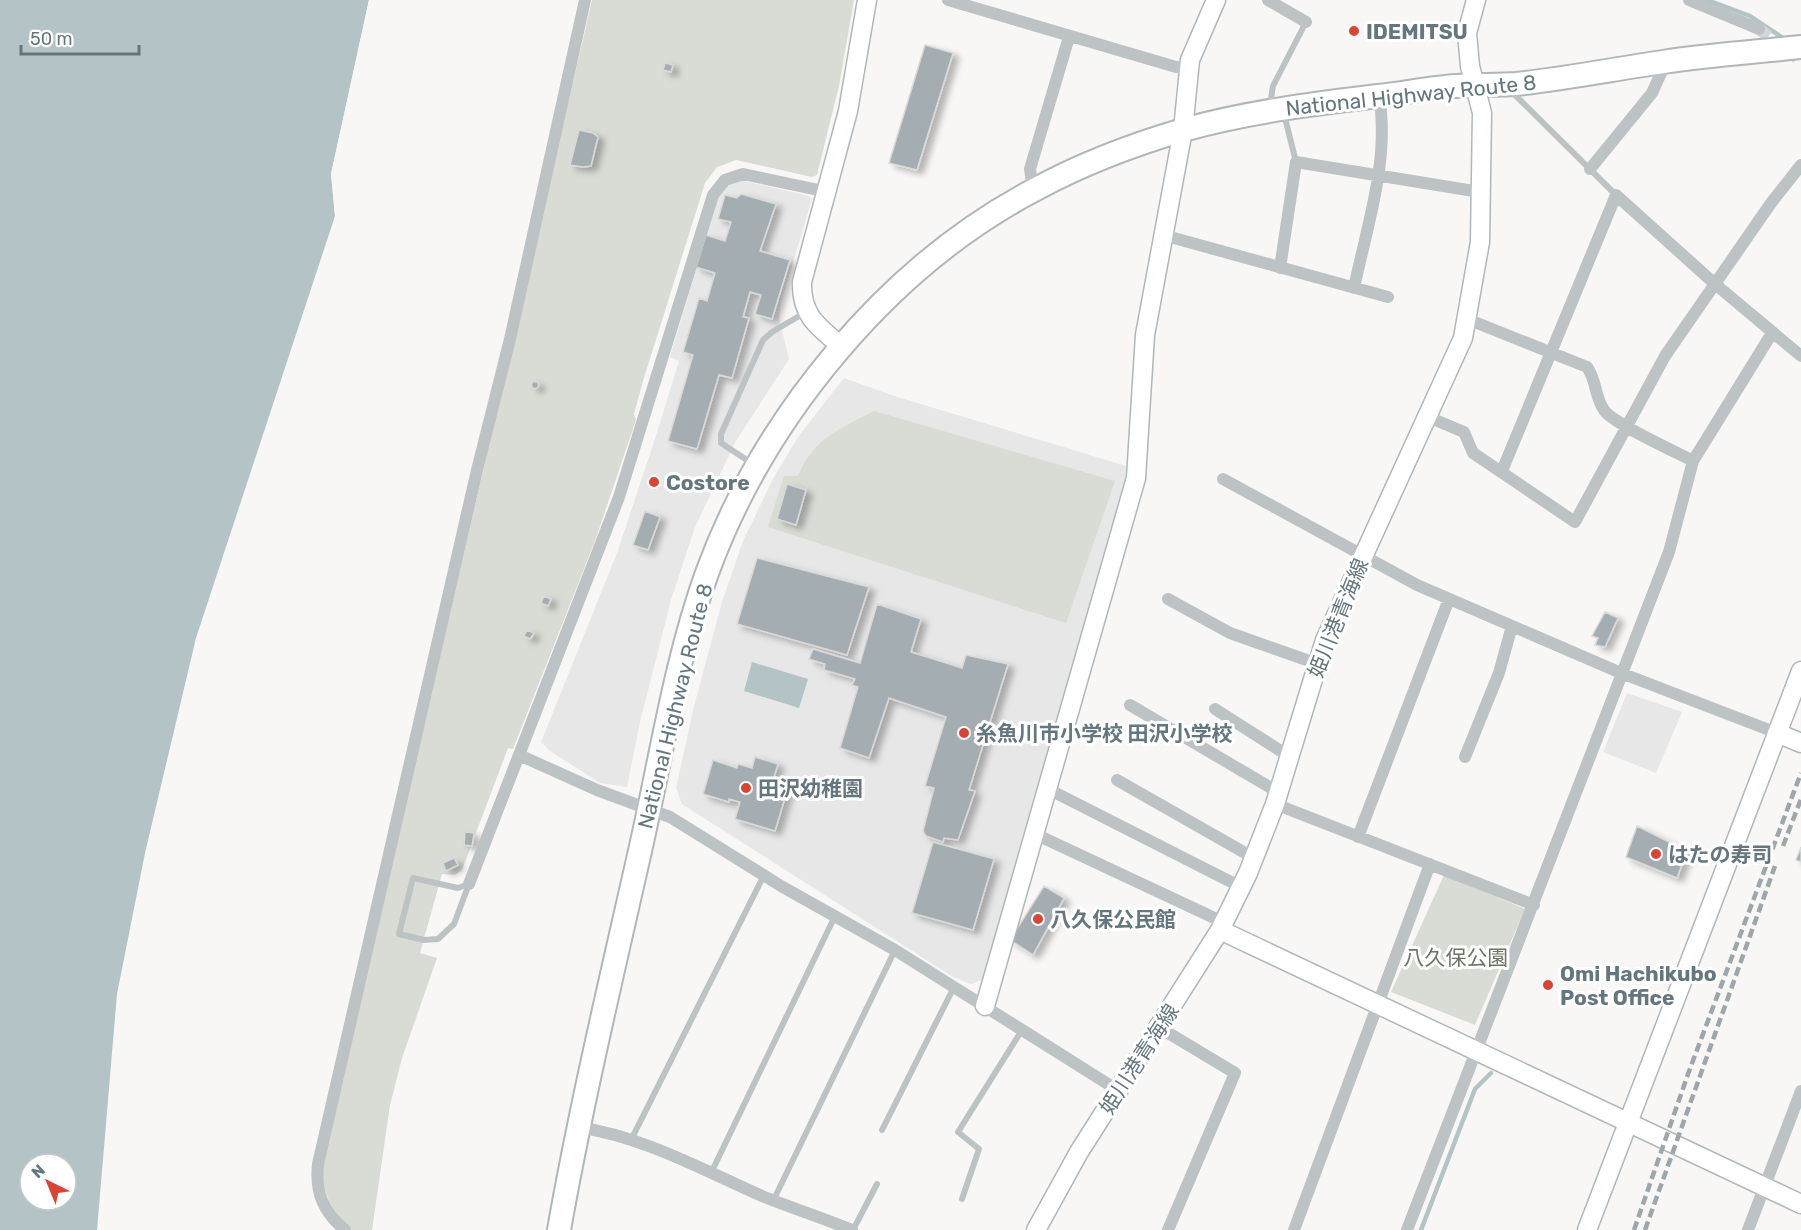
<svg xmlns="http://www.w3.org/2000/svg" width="1801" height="1230" viewBox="0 0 1801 1230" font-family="Rubik,'Noto Sans JP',sans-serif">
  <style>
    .built { fill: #e6e7e6 }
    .green { fill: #d8dcd5 }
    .water { fill: #b4c3c5; fill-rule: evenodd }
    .pier { fill: #f8f7f5 }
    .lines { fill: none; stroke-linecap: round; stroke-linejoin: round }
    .stream { stroke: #b4c3c5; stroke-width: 4.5 }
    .building { fill: #a4aeb2; stroke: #d9d9d8; stroke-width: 1.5; filter: url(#shadow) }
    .street-tunnel { stroke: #d3d7d7; stroke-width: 12; stroke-dasharray: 12 6; stroke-linecap: butt }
    .secondary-casing { stroke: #b0b7ba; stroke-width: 21 }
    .highway-casing { stroke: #b1b6b9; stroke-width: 26 }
    .lane { stroke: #bdc3c5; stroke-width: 6 }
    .street { stroke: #bdc3c5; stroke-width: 12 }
    .secondary { stroke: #fff; stroke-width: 18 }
    .highway { stroke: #fff; stroke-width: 22 }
    .rail { stroke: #9da6aa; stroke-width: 4.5; stroke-dasharray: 9 4.5; stroke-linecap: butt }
    .poi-dot { fill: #d84535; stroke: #fff; stroke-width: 2 }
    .labels { text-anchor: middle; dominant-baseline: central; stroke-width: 6; stroke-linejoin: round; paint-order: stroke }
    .poi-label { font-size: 21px; font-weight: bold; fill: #65777e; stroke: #fff; text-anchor: start }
    .street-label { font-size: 21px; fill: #65777e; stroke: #fff }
    .park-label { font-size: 21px; fill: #697763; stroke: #fff }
  </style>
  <defs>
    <filter id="shadow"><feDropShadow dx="6" dy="4" stdDeviation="3" flood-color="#0004"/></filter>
  </defs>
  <rect width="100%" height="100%" fill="#f8f7f5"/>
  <path class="built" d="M740 180 809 196 812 199 781 303 779 318 789 359 736 441 695 527 671 600 640 722 627 787 600 783 550 751 541 742 617 553 653 445 679 361 670 357 717 199 726 186Z
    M844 378 894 396 1133 468 982 980 971 984 953 977 682 804 676 788 694 706 722 602 743 541 773 479 798 437Z
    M1627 693 1682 712 1656 773 1603 752Z"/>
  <path class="green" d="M592 0H854L839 86 817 175 812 177 736 160 717 167 705 183 643 381 634 414 636 420 595 541 513 749 508 748 505 756 462 870 455 875 442 874 420 953 437 958 402 1058 390 1105 372 1230H352C331 1213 326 1197 321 1171Z
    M874 411 1115 481 1066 623 768 527 784 476H798C814 438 839 429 874 411Z
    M1444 875 1525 909 1475 1025 1391 992Z"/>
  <path class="water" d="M0 0H369L331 174 335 216 196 638 145 853 117 994 97 1230H0ZM30 1164H66V1200H30Z
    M752 662 808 679 799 708 744 691Z"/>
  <path class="pier" d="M369 0H372L334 174 338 216 328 247 335 216 331 174Z"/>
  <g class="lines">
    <path class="stream" d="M1707 0 1750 16 1786 40
      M1421 1230 1475 1089 1491 1073"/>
  </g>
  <path class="building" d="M925 45 953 53 917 170 889 163Z
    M665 63 673 65 671 72 663 70Z
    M579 130 593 133 598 137 591 166 583 167 570 165Z
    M741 194 776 204 760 251 790 260 772 319 755 314 761 295 750 292 743 317 749 318 732 378 719 375 697 449 668 441 693 355 683 352 699 298 707 301 715 273 696 267 706 235 725 241 731 222 718 219 725 195 737 198Z
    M531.5 385a3.5 3.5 0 1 1 7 0a3.5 3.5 0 1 1-7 0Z
    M787 484 806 490 796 525 777 519Z
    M645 511 660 517 648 550 633 545Z
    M757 558 869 587 847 655 737 624Z
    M544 596 551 599 548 606 541 603Z
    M877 604 921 619 911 652 962 668 966 655 1008 664 969 790 975 791 958 840 944 838 943 842 926 836 923 831 934 788 925 786 946 717 889 698 869 758 840 748 858 687 852 685 855 679 824 670 825 664 809 659 813 649 860 663Z
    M1605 612 1618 618 1605 647 1595 645 1598 638 1592 636Z
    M527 630 534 633 530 639 524 636Z
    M755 757 778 764 774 777 790 781 775 831 735 819 740 802 729 799V802L703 794 713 760 737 768 738 764 752 768Z
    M1637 826 1687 851 1677 878 1626 857Z
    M465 832 474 833 472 846 464 845Z
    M933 842 994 859 973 930 912 913Z
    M1801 847V862L1796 860Z
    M454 858 458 865 446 871 443 863Z
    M1044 886 1064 898 1033 955 1010 940Z"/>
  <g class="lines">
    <path class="street-tunnel" d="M1759 29 1801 61"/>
    <defs>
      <path id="secondary" d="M841 346C817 326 801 315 802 282L848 111 867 0
        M1777 733 1801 743
        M1220 930 1801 1204
        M985 1006 1136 478 1145 335 1183 130 1190 60 1216 0
        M1036 1230 1079 1152 1220 930 1248 873 1275 804 1325 640 1463 338 1480 242 1482 113 1470 66 1467 33 1476 0
        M1587 1230 1801 671"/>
      <path id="highway" d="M559 1230C582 1100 613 971 642 842 662 752 676 659 707 573 764 417 888 266 1036 189 1082 164 1132 145 1183 130 1247 112 1312 104 1378 96 1404 93 1430 88 1456 86 1476 85 1496 85 1516 84 1565 79 1614 69 1663 62 1709 55 1755 52 1801 47"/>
    </defs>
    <use href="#secondary" class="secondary-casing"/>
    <use href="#highway" class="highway-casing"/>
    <path class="lane" d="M1511 91 1616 195
      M1270 105 1273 86 1306 22
      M1284 114 1296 162
      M753 464 721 443V434L763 340 772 332 806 312
      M413 878 458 888 469 884 454 924 438 939 424 940 399 934Z
      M882 1130 953 989
      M632 1138 764 875
      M712 1171 835 916
      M774 1199 895 950
      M962 1199 979 1149 958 1132 1022 1030
      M853 1230 877 1184"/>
    <path class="street" d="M948 0 1176 67H1190
      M1268 0 1306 22
      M1689 0 1759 29
      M1590 169 1652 93 1666 62
      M1033 190 1030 169 1069 37
      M1163 235 1388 297
      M1280 268 1296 162 1480 192
      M1354 288C1367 226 1390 159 1379 96
      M1467 319 1587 367C1597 381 1594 395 1604 410 1612 423 1676 452 1693 461
      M1428 417 1464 432 1473 453 1575 522 1665 356 1771 203 1801 165
      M1502 471 1616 195 1715 284 1801 356
      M1223 479 1417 585 1621 673 1777 733
      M1168 599 1230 633 1318 664
      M1130 705 1278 792
      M1215 709 1290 757
      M519 755 619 497 713 195 725 180 743 174 828 192
      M1465 757 1499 673 1512 626
      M1117 780 1254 858
      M1048 789 1241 887
      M1275 804 1534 905
      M1035 834 1223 922
      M1358 837 1449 599
      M469 884 519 755 597 790 670 817 781 886 895 950 1119 1091
      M1160 1028 1235 1073 1168 1230
      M578 1127C644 1137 701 1169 762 1196 792 1208 823 1218 852 1230
      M345 1230C323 1212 315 1192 318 1164L477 470 510 339 585 0
      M1294 1230 1430 864
      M1407 1230 1669 552 1693 461 1772 333
      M1748 1230 1801 1091"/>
    <use href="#secondary" class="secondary"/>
    <use href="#highway" class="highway"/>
    <path class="rail" d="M1783 846 1801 799
      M1634 1230 1688 1074 1801 773
      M1645 1230 1775 866"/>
  </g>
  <g class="poi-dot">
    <circle cx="1354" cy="31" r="6"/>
    <circle cx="654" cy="482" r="6"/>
    <circle cx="964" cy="733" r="6"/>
    <circle cx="746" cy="788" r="6"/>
    <circle cx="1656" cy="854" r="6"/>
    <circle cx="1038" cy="919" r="6"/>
    <circle cx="1548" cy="985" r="6"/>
  </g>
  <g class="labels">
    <g class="poi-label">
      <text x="1366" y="31">IDEMITSU</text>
      <text x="666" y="482">Costore</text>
      <text x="976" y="733">糸魚川市小学校 田沢小学校</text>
      <text x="758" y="788">田沢幼稚園</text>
      <text x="1668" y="854">はたの寿司</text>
      <text x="1050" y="919">八久保公民館</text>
      <text x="1560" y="973">Omi Hachikubo<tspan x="1560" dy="24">Post Office</tspan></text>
    </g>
    <g class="street-label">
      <text transform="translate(1411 95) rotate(-6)">National Highway Route 8</text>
      <text transform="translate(1338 618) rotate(-68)">姫川港青海線</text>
      <text transform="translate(675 706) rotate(-76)">National Highway Route 8</text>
      <text transform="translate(1139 1059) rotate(-57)">姫川港青海線</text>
    </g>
    <g class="park-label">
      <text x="1456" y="957">八久保公園</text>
    </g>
  </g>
  <g transform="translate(48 1182) rotate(317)"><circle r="28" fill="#ffffff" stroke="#c1c9cb" stroke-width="1.5"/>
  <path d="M0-4.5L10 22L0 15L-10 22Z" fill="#d84535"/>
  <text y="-9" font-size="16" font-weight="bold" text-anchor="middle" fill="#65777e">N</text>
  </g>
  <path d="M21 45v9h118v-9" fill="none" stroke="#65777e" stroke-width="3"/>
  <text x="30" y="45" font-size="18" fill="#65777e" stroke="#ffffff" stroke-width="4.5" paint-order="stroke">50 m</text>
</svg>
